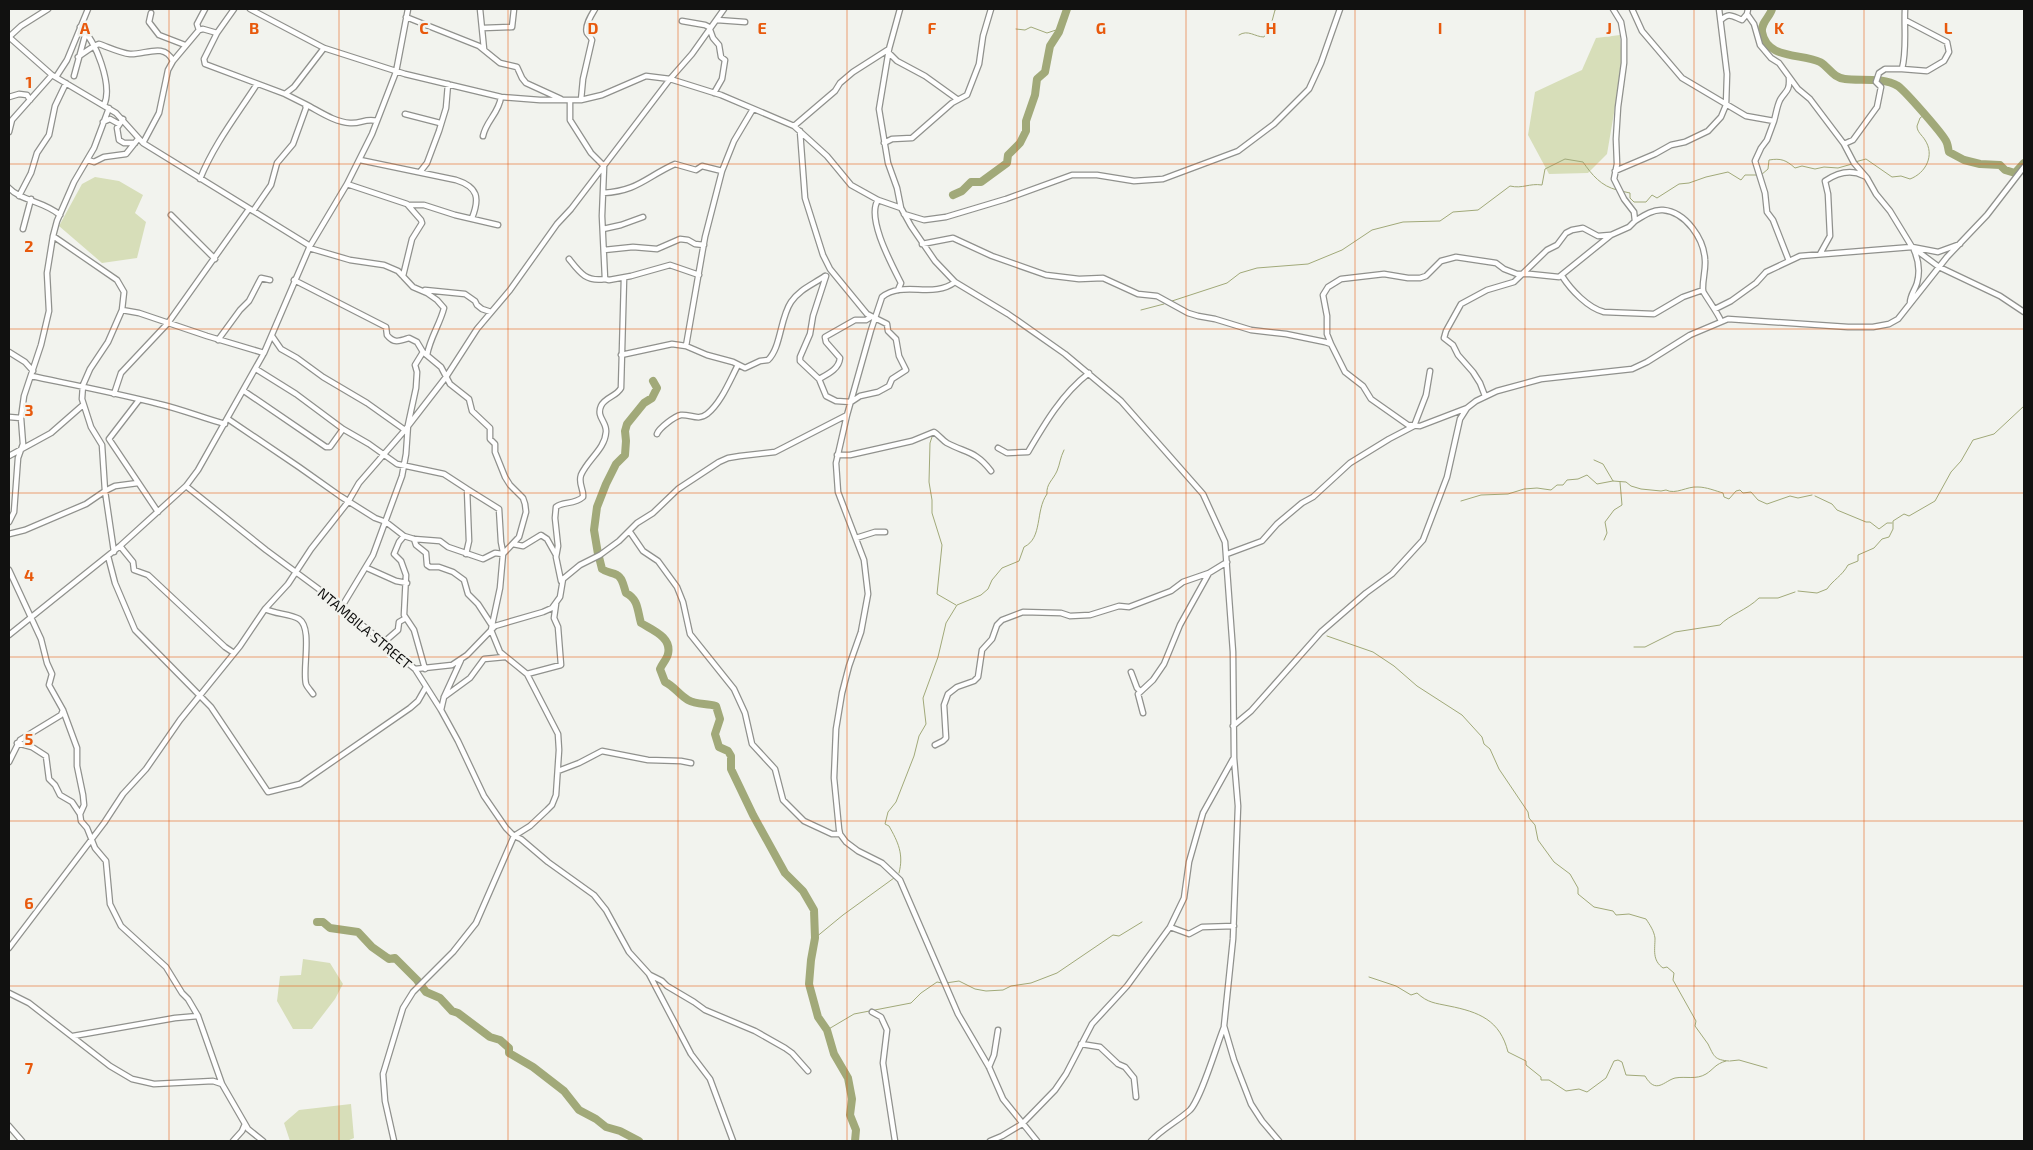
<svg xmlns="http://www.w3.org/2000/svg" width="2033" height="1150" viewBox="0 0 2033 1150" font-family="'Exo 2',sans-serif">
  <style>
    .green { fill: #d7deb9 }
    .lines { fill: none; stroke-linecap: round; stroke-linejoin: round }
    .stream { stroke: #a1a979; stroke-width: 1 }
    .river { stroke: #a1a979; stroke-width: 8 }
    .minor-casing { stroke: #90918d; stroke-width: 7 }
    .minor { stroke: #fff; stroke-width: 4.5 }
    .grid { fill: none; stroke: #e8590c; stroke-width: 1; stroke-opacity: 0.55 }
    .labels { text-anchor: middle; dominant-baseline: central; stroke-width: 5; stroke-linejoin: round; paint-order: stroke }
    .street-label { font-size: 14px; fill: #111110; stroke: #f2f3ee }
    .grid-label { font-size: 16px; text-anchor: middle; font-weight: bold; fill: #e8590c; stroke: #f2f3ee; stroke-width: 5; stroke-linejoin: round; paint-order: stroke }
  </style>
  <rect width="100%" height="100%" fill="#f2f3ee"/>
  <path class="green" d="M1620 35 1622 66 1607 154 1588 173 1549 174 1528 135 1535 92 1582 70 1596 38Z
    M95 177 119 181 143 195 135 213 146 222 137 258 102 263 59 226 82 184Z
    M303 959 330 963 343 984 335 999 312 1029H293L277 1001 280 976 301 975Z
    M351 1104 354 1138 347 1141H290L284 1123 299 1110Z"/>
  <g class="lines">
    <path class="stream" d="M1016 29 1025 30 1031 27 1047 33 1056 30 1059 32
      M1239 35C1248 29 1255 37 1264 37L1271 25 1275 10 1277 9
      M1855 162 1866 159 1892 177 1901 176 1910 179C1926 173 1935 155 1925 140 1922 135 1917 132 1917 126 1918 123 1919 121 1920 118L1924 115
      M1761 175 1768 169 1769 160C1781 158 1786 160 1795 168L1802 166 1815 169 1824 167 1838 168 1852 164
      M1621 191 1630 193V198L1634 202H1646L1652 195 1657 198 1679 184 1689 183 1706 177 1728 172 1741 180 1745 175H1757
      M1172 301 1227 283 1240 273 1257 268 1308 264 1342 250 1372 230 1403 222 1440 221 1453 212 1478 210 1510 186C1523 189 1529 183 1542 185L1545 169 1565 159 1583 162C1592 175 1601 186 1617 190
      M1141 310 1164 304
      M932 437 930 443 929 482 932 500V513L942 545 937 594 956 605
      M1594 460 1603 464 1613 481 1626 482 1631 486 1641 489 1661 491 1666 490C1676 495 1687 486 1698 487 1706 487 1716 491 1723 493L1724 497 1729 499 1736 491 1740 490 1743 493 1751 492 1758 500 1767 504 1790 496 1798 498 1812 495
      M1815 496 1832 504 1837 510 1866 522H1870L1879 529 1887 523H1892
      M1461 501 1481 495 1508 494 1524 489 1537 488 1551 490 1557 485H1563L1567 480 1578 479 1587 475 1597 484 1613 481
      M1604 540 1607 533 1605 522 1614 510 1622 505 1620 482
      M1798 591 1817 593 1827 589C1833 580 1842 576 1848 565L1858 561V555L1874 548 1882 539 1889 537 1893 529V521L1904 514 1909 516 1935 501 1951 472 1961 461 1973 440 1994 434 2024 406
      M1327 636 1373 652 1394 666 1417 686 1462 715 1482 737 1484 744 1490 749 1499 769 1528 812 1529 818 1535 825 1538 840 1554 862 1570 874 1578 888V894L1594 907 1613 911 1616 915 1629 914 1646 919C1650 925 1654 931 1655 938 1655 950 1652 960 1663 968L1667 967 1674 973 1673 980 1696 1021 1695 1026C1699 1032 1704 1038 1708 1044 1714 1056 1714 1060 1729 1061
      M1634 647H1645L1675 632 1720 625C1729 615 1747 610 1759 598H1778L1795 592
      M899 873C904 854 898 842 889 826L885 824 888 812 896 802 914 756 919 736 926 724 923 698 938 657 946 623 957 605 981 595 988 589 992 580 1002 568 1019 561 1024 547C1043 538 1035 511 1047 494 1046 484 1053 480 1057 471 1060 464 1060 458 1064 450
      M815 938 843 915 894 878
      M1369 977 1396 986 1411 995 1417 993C1428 1003 1435 1003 1449 1006 1479 1012 1500 1020 1508 1052L1526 1061V1065L1541 1077V1080H1549L1566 1091 1579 1089 1587 1092 1606 1078 1614 1061 1618 1060 1622 1062 1626 1075 1645 1076C1656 1095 1664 1081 1675 1078 1686 1076 1696 1080 1706 1074 1714 1069 1715 1064 1726 1061
      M946 983 959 981 975 989 986 991 1003 990 1011 986 1031 983 1057 973 1113 935 1119 936 1142 922
      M827 1030 854 1014 911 1003 921 993 937 982 942 983
      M1730 1061 1739 1060 1767 1068"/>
    <path class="river" d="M1772 9C1770 17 1761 22 1762 32 1767 60 1801 53 1820 62 1829 67 1833 78 1845 79 1860 81 1883 77 1898 86 1905 91 1942 133 1946 141 1948 144 1948 149 1949 152L1964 160 1980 164 2000 165 2005 170 2015 173 2024 163
      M953 195 962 191 971 182H981L1007 163 1008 155 1020 143 1026 131V121L1035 95 1037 79 1045 72 1050 46 1059 32 1067 9
      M598 554 594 530 597 507 606 484 616 464 625 455 626 441 625 431 627 424 644 403 652 398 657 388 653 381
      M599 557 602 569C607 573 612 572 617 575 623 578 624 588 626 593 639 600 637 610 641 623 652 630 672 637 668 654 667 659 662 664 660 669L665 682C674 686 679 695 688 700 697 705 706 703 716 706L720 719 715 734 719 747 728 751 731 756V769L753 815 785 873 803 891 814 910 815 938 811 960 809 984 818 1017 827 1030 834 1054 848 1078 852 1099 850 1115 856 1130 855 1141
      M317 922H323L330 928 358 932 372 947 389 959 395 958 417 980 426 992 440 998 452 1011 458 1013 490 1037 500 1040 509 1048V1053L533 1067 564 1091 579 1110 596 1119 606 1127 620 1131 639 1141"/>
    <defs>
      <path id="minor" d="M234 9 217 33 204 59 205 64 285 94 294 87 324 48
        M250 9 324 48 405 74 501 97 540 100H581L602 95 646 76 670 79 721 95 794 126 827 156 851 185 878 200 901 208
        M480 9 484 49
        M900 9 889 49 879 109 888 163 897 188 901 208 911 226 935 261 955 282 1008 314 1065 354 1121 401 1203 494 1225 542 1233 652 1234 758 1238 806 1233 939 1224 1026 1234 1060 1251 1104 1262 1121 1279 1141
        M1632 9 1642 31 1682 78 1746 116 1774 121C1776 114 1777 106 1780 100 1785 91 1790 92 1789 78
        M1748 9 1747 14 1754 24 1760 45 1771 58 1779 63 1798 89 1810 99 1844 144 1854 163 1867 178 1876 194 1890 211 1912 247 1939 267 2000 296 2024 312
        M151 13 149 22 159 35 185 45
        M406 17 479 46 500 63 517 67 522 78 526 83 561 99
        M717 20 745 22
        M1721 20C1729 12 1732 16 1742 20L1747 14
        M682 21 705 25 709 27 713 38 719 45 721 57 725 60 722 79 714 93
        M80 27C96 40 113 86 104 105
        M483 28 512 27 514 9
        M199 30 197 24 205 9
        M9 37 52 75 116 113 143 143 310 246
        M9 37 21 26 48 9
        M888 52 897 61 925 76 957 99
        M78 57C84 53 94 45 99 44 108 47 120 53 130 54 145 55 164 42 173 61L168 70 159 113 143 143
        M173 61 199 30 203 29 217 33
        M1902 69 1927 71 1944 61 1949 52 1947 42 1905 20
        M74 76 86 32
        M56 77 67 60 88 9
        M9 97 19 94 27 95 30 100
        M570 100V120L591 153 604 166
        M581 100 583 79 592 40C591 37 588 35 587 33 584 26 592 14 595 9
        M305 104C319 111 334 122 350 123 361 124 365 118 377 121
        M405 114 440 123
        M123 119 117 128 119 140 124 143H135
        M1774 121 1767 140 1761 148 1755 161 1765 193 1767 212 1773 220 1789 261
        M103 122 110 119 119 124
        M794 126 835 91 840 83 853 72 889 49
        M800 131 805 198 823 255 830 269 867 314 887 324 888 331 896 339 899 356 906 370 892 379 889 386 878 392 860 396 851 402 836 401 826 396 819 379 800 361V357L810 334 813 316 826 276
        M9 132 12 120 52 75
        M483 136C486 121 499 113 501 97
        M884 143 892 139 912 138 952 103 967 95 979 64 983 36 991 9
        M1844 144 1853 140 1877 107 1881 87 1876 82 1879 73 1885 69H1902C1907 50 1904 29 1905 9
        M88 160 94 162 104 157 126 154 138 139
        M360 160 456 180C478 187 480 198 472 218
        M604 167 602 216 605 279 609 280 631 276 670 265 699 275
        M1615 171 1655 154 1671 145 1685 142 1708 131 1721 117 1726 105 1727 74 1719 9
        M420 172 427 163 439 131 446 108 448 84
        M200 179C214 144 237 115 257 84
        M347 184 407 204 421 220 422 223 412 239 403 276
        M9 188C21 201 44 201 60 215
        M603 193C638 191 646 177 675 164L696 170 702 166 722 171
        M19 196 31 173 37 153 49 135 55 106 66 83
        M878 200C866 218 892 265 901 283L898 290
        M409 205H424L455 215 498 225
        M253 211 271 185 277 163 293 144 306 108 305 104 285 94
        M904 214 924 220 946 217 1006 199 1072 175H1097L1134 181 1163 179 1238 151 1274 124 1309 89 1321 63 1340 9
        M171 215 215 259
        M1635 221C1643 216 1653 209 1663 210 1686 212 1704 239 1705 260 1706 270 1702 281 1703 291 1704 294 1718 313 1721 321
        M23 229 31 199
        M603 229 621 225 643 217
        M922 244 953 238 992 256 1046 275 1079 279 1103 278 1138 294 1157 296 1188 313 1198 316 1215 319 1251 330 1286 334 1325 342 1331 344 1345 372 1363 386 1371 399 1408 425 1420 426 1467 408
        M309 248 350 260 384 265 398 271 413 287 427 293 437 300 444 308C440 324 430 338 427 355
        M604 250 633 247 657 249 680 239 688 240 695 244 704 245
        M1820 254 1830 236 1828 194 1825 181C1837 173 1851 169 1864 176
        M569 259C580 273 586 282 605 279
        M1562 276C1571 290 1588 308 1604 312L1654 314 1683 297 1703 290
        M294 280 386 327 387 335C394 344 400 341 409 338L417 342 423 352 441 367 450 384 469 399 472 411 490 428V439L495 444V452L505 477 510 485 523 498 525 504 526 512 519 537 503 554 500 588 491 630 500 652 527 674 558 734 559 750 556 795 552 805 547 810 530 826 514 836 476 923 453 952 413 992 403 1008 383 1074 385 1101 394 1141
        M955 282C933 299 903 280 882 297L871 330 847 415 836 463 838 492 864 560 868 594 861 632 849 666 842 693 836 729 834 778 839 829 840 834 846 842 858 851 882 863 900 880 958 1014 989 1067 1003 1099 1037 1141
        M425 290 465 294 475 301 477 305 482 309 491 312
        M1910 303C1910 295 1915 290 1917 283 1920 272 1919 261 1914 250
        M1715 309 1731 301 1756 283 1766 272 1800 256 1912 247 1938 252 1960 244
        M122 310 139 313 207 336 264 353
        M272 336 281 349 297 358 323 377 367 403 405 430
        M218 340 240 310 249 301 261 278 270 280
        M1331 344 1327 334V316L1323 295 1328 287 1341 279 1384 274 1408 278H1420L1426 276 1441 261 1456 257 1496 263 1504 269 1517 274H1530L1559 277 1611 235 1629 227 1635 221 1634 212 1624 199 1614 179 1617 164 1616 139 1618 107 1624 63V39L1621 22 1613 9
        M686 346 705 237 722 171 734 141 753 109
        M9 352 25 362 33 371
        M621 355 672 344 686 346 707 355 733 362 745 368 760 361 768 360C781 348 780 318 791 302 800 289 812 285 825 276
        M256 369 296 394 343 429 369 444 397 464 444 474 467 489 469 541 466 554
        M31 376C74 385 116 393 159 404 181 409 203 418 225 424
        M819 379C828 374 839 369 840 358L826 342 825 337 855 320H866L871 317
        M244 391 326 447H330L343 429
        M114 394 121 373 168 323 249 209
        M1485 396 1480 383 1473 372 1458 355 1453 345 1444 338 1446 331 1461 304 1487 290 1514 282 1547 250 1557 245 1566 233 1572 230 1583 228 1598 236 1610 235
        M139 400 109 439 158 512
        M9 417 21 418
        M228 419 299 467 340 496 375 518 386 522 404 536 414 539 440 541 448 547 483 559 495 553 503 554
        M657 434C659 428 675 416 681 415 690 414 698 421 707 414 721 403 730 380 738 365
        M998 448 1007 453 1028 452C1045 423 1062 394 1089 373
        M837 455H850L912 441 934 432C939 435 942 440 947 443 966 453 976 451 991 471
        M9 456 51 433 83 405
        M186 486 266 550 320 590 415 669 441 710 458 741 484 796 506 828 514 836 521 839 548 862 594 895 606 910 629 952 649 974 691 1054 710 1079 733 1141
        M467 489 499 509 501 542 503 552
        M9 522 14 512 18 458 23 444 21 418 24 396 41 345 49 311 47 273 53 236 57 221 74 182 94 148 109 108
        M630 532 643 551 658 561 677 587 683 602 690 634 734 689 745 713 752 744 775 769 783 800 804 821 832 834H840
        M9 534 25 530 86 504 105 491 102 445 91 427 82 399 83 385 90 369 108 342 122 310 124 292 117 280 53 236
        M404 536 399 542 394 554 401 561 406 575 404 615 414 630 425 669
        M856 538 875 532H885
        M414 539 416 545 426 553 427 565 430 567H439L453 572 464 580 468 594 478 604 491 624
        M513 544 523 546 541 535 547 539 556 555
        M120 546 133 562 134 570 148 575 225 647 234 653
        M114 552 105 491 115 486 138 483
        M1227 554 1262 541 1277 524 1302 503 1313 497 1350 463 1389 439 1414 426 1426 395 1430 371
        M108 556 115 583 135 630 211 707 268 792 300 784 410 708 418 701 426 687
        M367 568 396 581 407 583
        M9 570 41 639 47 663 52 674 49 685 63 710 77 748V766L83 795 84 805 80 814 81 821 87 828 95 848 106 861 110 904 121 926 166 967 182 993 188 999 198 1016 222 1084
        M561 581 556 557 558 546 555 518 556 507C563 501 574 505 583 497 584 489 578 484 581 475 588 459 605 449 606 432 607 422 596 417 601 406 605 397 616 397 621 388L624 278
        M341 608 373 555 402 476 406 454 408 425 416 388 417 372 415 365 423 352
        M265 609C275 614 291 614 299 619 313 628 302 669 306 684 307 687 311 691 313 694
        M9 635 120 546 186 486 198 470 264 353 310 246 347 184 372 134 396 72 408 9
        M383 643 398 630 399 622 406 618
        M415 669 452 665 467 655 495 626 543 612 552 608 560 597 563 579 580 565 600 555 619 541 637 523 653 513 678 489 719 462 728 458 740 456 775 452 847 415
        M1131 672 1137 688 1140 691
        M527 674 561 665 558 627 554 618 556 604
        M444 697 470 678 484 659 505 657
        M441 710 444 697 461 660
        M1143 713 1138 694 1153 680 1164 664 1180 625 1209 573 1227 562
        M1233 726 1251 711 1321 632 1366 593 1392 574 1423 540 1447 477 1460 419 1467 408 1476 401 1497 391 1541 379 1632 369 1647 362 1690 335 1728 319 1848 327H1873L1889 324 1898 319 1947 257 1987 215 2024 167
        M17 743 32 747 46 756 49 779 55 785 60 795 72 802 80 814
        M935 745 943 741 946 738 944 705 948 694 957 687 974 681 978 677 982 650 992 639 997 625 1002 620 1023 612 1061 613 1070 616 1090 615 1119 606 1129 607 1171 591 1183 582 1209 573
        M9 762 20 740 61 715 63 710
        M558 771 579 763 602 751 648 760 681 761 691 763
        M1170 927 1189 934 1202 927 1234 926
        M9 948 104 823 123 794 146 769 180 720 240 646 265 609 288 584 311 549 348 502 359 483 405 430 446 377 477 329 510 290 557 224 571 209 670 79 692 54 724 9
        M650 975 662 981 667 986 694 1002 705 1010 755 1031 785 1048 792 1053 808 1071
        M9 993 29 1003 110 1066 132 1079 154 1084 213 1081 222 1084 248 1129 263 1141
        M872 1012 881 1017 887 1030 883 1063 895 1141
        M73 1036 175 1018 198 1016
        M1081 1044 1100 1047 1118 1064 1125 1067 1134 1078 1136 1097
        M989 1067 994 1055 998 1030
        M9 1126 22 1141
        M233 1141 242 1131 245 1124
        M990 1141 1002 1136 1022 1124 1055 1090 1066 1074 1092 1024 1127 986 1170 927 1184 898 1189 862 1203 813 1233 759
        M1151 1141C1162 1129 1178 1121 1190 1110 1201 1099 1217 1044 1224 1027"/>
    </defs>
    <use href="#minor" class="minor-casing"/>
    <use href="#minor" class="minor"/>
  </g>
  <path class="grid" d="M169 9V1141M339 9V1141M508 9V1141M678 9V1141M847 9V1141M1017 9V1141M1186 9V1141M1355 9V1141M1525 9V1141M1694 9V1141M1864 9V1141M9 164H2024M9 329H2024M9 493H2024M9 657H2024M9 821H2024M9 986H2024"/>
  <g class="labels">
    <g class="street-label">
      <text transform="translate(365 628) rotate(40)">NTAMBILA STREET</text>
    </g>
  </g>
  <g class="grid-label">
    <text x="85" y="34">A</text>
    <text x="254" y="34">B</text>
    <text x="424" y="34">C</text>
    <text x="593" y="34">D</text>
    <text x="762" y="34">E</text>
    <text x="932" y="34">F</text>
    <text x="1101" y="34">G</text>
    <text x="1271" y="34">H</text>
    <text x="1440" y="34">I</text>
    <text x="1609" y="34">J</text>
    <text x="1779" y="34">K</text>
    <text x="1948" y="34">L</text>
    <text x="29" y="88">1</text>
    <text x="29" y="252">2</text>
    <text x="29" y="416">3</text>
    <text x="29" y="581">4</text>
    <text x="29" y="745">5</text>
    <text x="29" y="909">6</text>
    <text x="29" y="1074">7</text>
  </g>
  <rect width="2033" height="1150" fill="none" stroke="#111110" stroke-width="20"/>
</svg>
